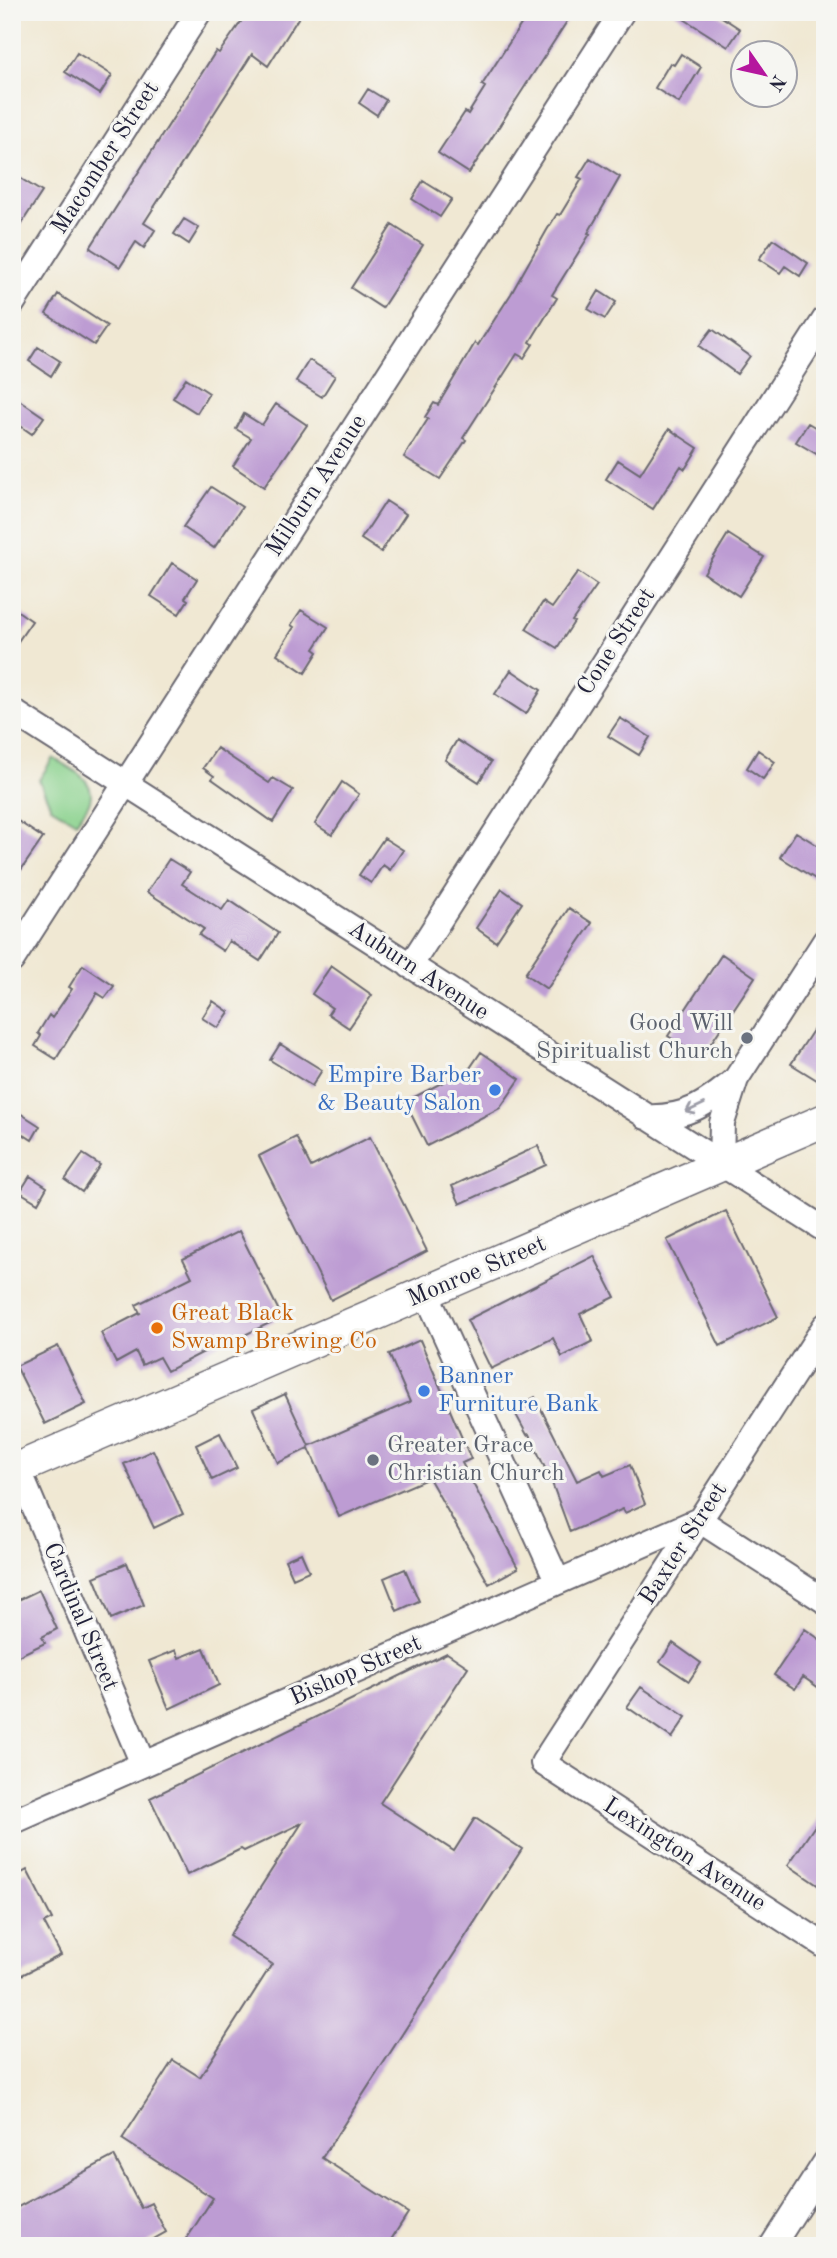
<svg xmlns="http://www.w3.org/2000/svg" width="837" height="2258" viewBox="0 0 837 2258" font-family="'Old Standard TT',serif">
  <style>
    .green { fill: #89d18c; stroke: #567a64; stroke-width: 2 }
    .building { fill: #bd9cd3 }
    .lines { fill: none; stroke-linecap: round; stroke-linejoin: round }
    .minor-casing { stroke: #6a6770; stroke-width: 28 }
    .major-casing { stroke: #6a6770; stroke-width: 35 }
    .minor { stroke: #fff; stroke-width: 24 }
    .major { stroke: #fff; stroke-width: 32 }
    .oneway { stroke: #9c9ca7 }
    .worship-dot { fill: #6b7280; stroke: #f6f6f2; stroke-width: 2.5 }
    .shop-dot { fill: #3f7fe0; stroke: #f6f6f2; stroke-width: 2.5 }
    .food-dot { fill: #e8710a; stroke: #f6f6f2; stroke-width: 2.5 }
    .labels { text-anchor: middle; dominant-baseline: central; stroke-width: 6; stroke-linejoin: round; paint-order: stroke }
    .street-label { font-size: 24px; fill: #22223b; stroke: #f6f6f2 }
    .worship-label { font-size: 24px; fill: #5b616d; stroke: #f6f6f2; text-anchor: end }
    .shop-label { font-size: 24px; fill: #366cbe; stroke: #f6f6f2; text-anchor: end }
    .food-label { font-size: 24px; fill: #c56008; stroke: #f6f6f2; text-anchor: start }
  </style>
  <rect width="100%" height="100%" fill="#f6f6f2"/>
  <filter id="ink" filterUnits="userSpaceOnUse"><feTurbulence type="fractalNoise" baseFrequency=".0143" numOctaves="2"/><feDisplacementMap in="SourceGraphic" scale="14" xChannelSelector="R" yChannelSelector="G"/><feConvolveMatrix kernelMatrix="1 2 1 2 8 2 1 2 1" color-interpolation-filters="sRGB"/></filter>
  <filter id="wash" filterUnits="userSpaceOnUse"><feTurbulence type="fractalNoise" baseFrequency=".00686" numOctaves="4" result="noise"/><feDisplacementMap in="SourceGraphic" scale="28" xChannelSelector="R" yChannelSelector="G"/><feGaussianBlur stdDeviation="1.57" result="paint"/><feColorMatrix in="noise" values="0 0 0 0 0 0 0 0 0 0 0 0 0 0 0 0 0 1.4 0 .05"/><feComposite in="paint" operator="in"/></filter>
  <g filter="url(#wash)">
    <rect width="100%" height="100%" fill="#f0e8d3"/>
    <path class="green" d="M53 758C69 768 99 780 89 803 87 809 80 816 76 822L51 807 39 780Z"/>
    <g id="blocks">
      <path class="building" d="M248 12H302L268 66 252 54 144 223 155 230 144 248 136 242 120 267 90 248 216 51 219 53Z
        M529 12H573L469 173 438 153 465 112 468 114 485 87 482 85Z
        M673 12H714L740 29 728 47Z
        M77 53 112 75 100 94 65 72Z
        M681 54 701 67 679 103 655 88 670 63 674 65Z
        M368 89 386 100 377 115 359 103Z
        M590 158 620 177 588 233 590 234 552 295 557 298 530 342 533 344 524 358 517 354 463 438 466 440 440 479 404 457 428 419 425 417 434 403 438 405 475 343 478 345 511 294 547 230 557 214 560 215 582 179 578 177Z
        M12 173 42 192 12 238Z
        M423 181 452 199 440 217 412 199Z
        M184 219 199 228 189 244 174 234Z
        M392 225 423 245 382 308 351 288Z
        M773 239 808 263 800 276 785 266 780 273 759 259Z
        M599 291 616 302 605 319 588 309Z
        M58 294 107 326 94 345 46 314Z
        M712 329 750 356 737 374 699 346Z
        M38 347 60 361 51 376 29 361Z
        M309 360 335 376 322 397 296 381Z
        M186 378 209 393 197 413 173 398Z
        M12 395 44 417 32 434 12 420Z
        M276 404 307 425 264 487 233 466 251 438 236 429 244 414 262 425Z
        M808 423 825 433V459L796 442Z
        M669 429 698 448 685 469 681 466 653 509 606 479 618 460 640 474Z
        M211 487 242 507 214 548 183 527Z
        M386 501 406 514 381 552 361 539Z
        M728 534 764 557 739 596 704 573Z
        M172 563 197 579 185 598 188 600 179 614 151 596Z
        M578 572 597 585 572 621 574 622 557 648 526 629 543 602 552 608Z
        M12 607 32 621 12 650Z
        M301 610 328 627 314 649 318 652 305 673 277 654 294 627 291 625Z
        M511 670 541 690 526 714 495 694Z
        M620 718 650 737 639 755 608 736Z
        M457 740 491 762 479 782 445 760Z
        M217 748 269 783 273 778 293 790 273 822 212 779 214 776 203 768Z
        M758 750 775 762 763 779 747 768Z
        M342 782 359 794 332 835 315 824Z
        M12 817 43 838 12 883Z
        M796 832 825 850V868L817 880 780 857Z
        M384 838 403 850 390 870 383 865 371 883 359 875Z
        M169 859 190 872 182 884 222 910 229 900 278 933 260 961 229 941 223 951 199 935 204 929 147 892Z
        M502 889 522 903 496 942 476 928Z
        M569 908 592 923 547 989 525 974Z
        M722 954 755 977 701 1058 668 1036Z
        M83 965 114 986 105 998 97 993 56 1059 35 1046 41 1036 38 1033 49 1015 52 1018 72 989 69 987Z
        M331 966 372 995 349 1028 328 1014 332 1008 312 994Z
        M213 1001 229 1012 218 1028 202 1018Z
        M825 1012V1085L791 1064Z
        M280 1044 322 1070 312 1086 270 1060Z
        M481 1052 520 1079 500 1108 427 1146 405 1102 470 1068Z
        M12 1108 40 1126 32 1140 12 1127Z
        M296 1137 311 1167 370 1137 427 1251 331 1300 259 1156Z
        M538 1146 546 1165 460 1204 452 1186Z
        M83 1154 100 1165 82 1192 65 1180Z
        M30 1176 47 1187 38 1203 20 1192Z
        M726 1211 778 1317 720 1346 667 1240Z
        M239 1231 282 1317 226 1344 225 1341 167 1371 159 1357 142 1365 136 1352 116 1363 101 1333 140 1313 136 1305 192 1277 183 1259Z
        M594 1256 615 1297 580 1314 593 1341 562 1357 553 1338 491 1369 467 1320Z
        M420 1340 471 1459 462 1463 518 1568 489 1584 429 1478 339 1517 309 1448 278 1463 253 1409 285 1394 309 1446 410 1402 389 1354Z
        M58 1346 86 1404 45 1424 16 1366Z
        M535 1397 577 1481 601 1470 604 1476 630 1465 645 1504 625 1513 623 1509 570 1532 552 1483 529 1434 527 1435 513 1409Z
        M220 1433 237 1468 212 1480 196 1445Z
        M153 1450 183 1514 154 1528 124 1464Z
        M301 1553 309 1571 293 1578 285 1560Z
        M127 1563 144 1605 111 1619 94 1577Z
        M405 1569 419 1601 397 1611 384 1578Z
        M39 1590 57 1629 42 1637 45 1643 12 1659V1603Z
        M805 1629 825 1643V1692L803 1677 795 1689 774 1675Z
        M673 1643 701 1663 689 1681 660 1662Z
        M204 1648 219 1685 169 1709 149 1661 176 1650 179 1658Z
        M447 1653 468 1667 380 1803 454 1851 475 1818 522 1849 322 2158 408 2213 387 2246H182L213 2198 122 2139 173 2060 200 2077 272 1964 229 1936 302 1823 244 1851 241 1849 187 1875 150 1798Z
        M641 1687 686 1717 672 1738 627 1707Z
        M825 1811V1890L788 1865Z
        M27 1870 52 1919 44 1923 61 1955 12 1980V1878Z
        M114 2156 141 2208 151 2203 166 2232 141 2246H12V2210Z"/>
    </g>
  </g>
  <g filter="url(#ink)">
    <use href="#blocks" fill-opacity="0" stroke="#6a6770" stroke-width="2"/>
    <g class="lines">
      <defs>
        <path id="minor" d="M12 304 199 12
          M12 711 825 1230
          M12 960 622 12
          M410 966 825 319
          M646 1117C685 1119 707 1104 735 1080
          M721 1165 722 1123 736 1079 825 941
          M426 1293 558 1582
          M825 1326 543 1763 825 1946
          M18 1469 143 1764
          M12 1822 699 1520 825 1601
          M772 2246 825 2163"/>
        <path id="major" d="M12 1471 825 1120"/>
      </defs>
      <use href="#minor" class="minor-casing"/>
      <use href="#major" class="major-casing"/>
      <use href="#minor" class="minor"/>
      <use href="#major" class="major"/>
    </g>
    <defs><path id="oneway-shaft" d="M-6 0H5M1.5-3L5.5 0L1.5 3" fill="none" stroke-width="1.6" stroke-linecap="round" stroke-linejoin="round" transform="scale(1.75)"/></defs>
    <use class="oneway" href="#oneway-shaft" transform="translate(695 1108) rotate(155)"/>
  </g>
  <g class="worship-dot">
    <circle cx="747" cy="1038" r="7"/>
    <circle cx="373" cy="1460" r="7"/>
  </g>
  <g class="shop-dot">
    <circle cx="495" cy="1090" r="7"/>
    <circle cx="424" cy="1391" r="7"/>
  </g>
  <circle class="food-dot" cx="157" cy="1328" r="7"/>
  <g class="labels">
    <g class="street-label">
      <text transform="translate(106 158) rotate(-57)">Macomber Street</text>
      <text transform="translate(317 486) rotate(-57)">Milburn Avenue</text>
      <text transform="translate(617 642) rotate(-57)">Cone Street</text>
      <text transform="translate(418 971) rotate(33)">Auburn Avenue</text>
      <text transform="translate(477 1272) rotate(-23)">Monroe Street</text>
      <text transform="translate(684 1544) rotate(-57)">Baxter Street</text>
      <text transform="translate(80 1617) rotate(67)">Cardinal Street</text>
      <text transform="translate(356 1671) rotate(-24)">Bishop Street</text>
      <text transform="translate(684 1855) rotate(33)">Lexington Avenue</text>
    </g>
    <g class="worship-label">
      <text x="733" y="1024">Good Will<tspan x="733" dy="28">Spiritualist Church</tspan></text>
      <text x="387" y="1446" text-anchor="start">Greater Grace<tspan x="387" dy="28">Christian Church</tspan></text>
    </g>
    <g class="shop-label">
      <text x="481" y="1076">Empire Barber<tspan x="481" dy="28">&amp; Beauty Salon</tspan></text>
      <text x="438" y="1377" text-anchor="start">Banner<tspan x="438" dy="28">Furniture Bank</tspan></text>
    </g>
    <g class="food-label">
      <text x="171" y="1314">Great Black<tspan x="171" dy="28">Swamp Brewing Co</tspan></text>
    </g>
  </g>
  <rect width="837" height="2258" fill="none" stroke="#f6f6f2" stroke-width="42"/>
  <g transform="translate(764 74) rotate(124)"><circle r="33" fill="#f6f6f2" stroke="#a1a1a9" stroke-width="2"/>
  <path d="M0-5L12 26L0 18L-12 26Z" fill="#b5179e"/>
  <text y="-10" font-size="19" font-weight="bold" text-anchor="middle" fill="#22223b">N</text>
  </g>
</svg>
